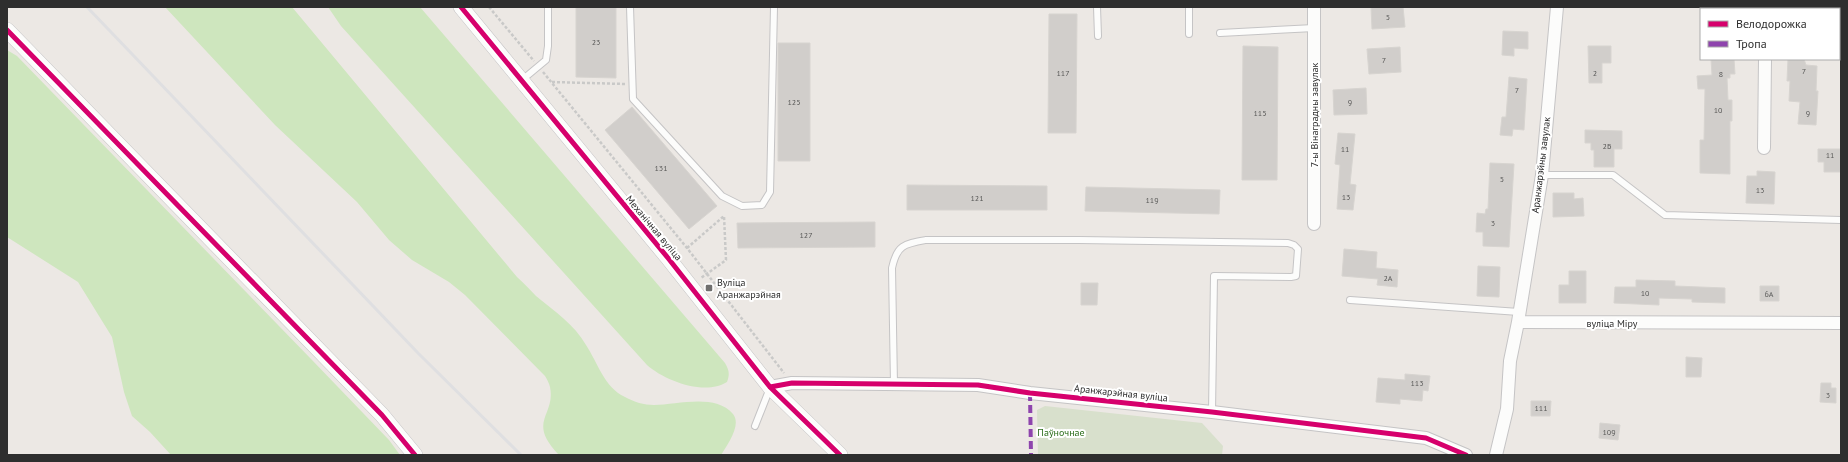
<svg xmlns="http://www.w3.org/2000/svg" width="1848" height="462" viewBox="0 0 1848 462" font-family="'PT Sans',sans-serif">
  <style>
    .green { fill: #cee6be }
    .cemetery { fill: #d8e0cc }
    .building { fill: #d1cecb; stroke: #d7d4d0 }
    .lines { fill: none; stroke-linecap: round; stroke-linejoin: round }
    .service-casing { stroke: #c5c4c5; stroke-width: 8 }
    .minor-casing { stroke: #c5c4c5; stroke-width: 14 }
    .tertiary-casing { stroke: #c5c4c5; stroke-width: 16 }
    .path { stroke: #c9c9c8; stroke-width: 2.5; stroke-dasharray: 3 2; stroke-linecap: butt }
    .service { stroke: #fcfcfb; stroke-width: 6 }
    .minor { stroke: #fcfcfb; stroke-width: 12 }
    .tertiary { stroke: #fcfcfb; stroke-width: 15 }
    .rail { stroke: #dfdfe1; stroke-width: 3 }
    .quiet { stroke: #8e44ad; stroke-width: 4; stroke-dasharray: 8 4; stroke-linecap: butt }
    .cycleway-casing { stroke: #fff; stroke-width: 8 }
    .cycleway { stroke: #d6006c; stroke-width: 5 }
    .poi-dot { fill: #706f6e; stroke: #fff; stroke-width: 1.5 }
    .labels { text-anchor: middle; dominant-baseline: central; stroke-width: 4; stroke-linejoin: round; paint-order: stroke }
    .number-label { font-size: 8px; fill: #585857 }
    .street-label { font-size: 10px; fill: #2e2e2e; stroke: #fff }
    .poi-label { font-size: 10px; fill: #2e2e2e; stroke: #fff; text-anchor: start }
    .park-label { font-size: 10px; fill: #2c6e1b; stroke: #fff }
  </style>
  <rect width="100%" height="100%" fill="#ece8e4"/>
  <path class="green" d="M165 7H292L517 277C524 283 530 290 536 296 554 311 574 324 586 345 598 363 604 387 625 397 634 402 644 405 654 405 677 405 715 393 733 414 742 425 727 445 721 455H559C526 421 556 416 550 387 549 383 547 379 545 376L465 295 449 282 412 260 389 240 357 202 275 125Z
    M328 7H420L725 363C729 370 730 374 727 382 705 396 665 381 647 365L341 26Z
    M7 50 17 56 312 360 389 440 400 455H171L150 432 132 416 124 392 112 337 78 282 7 237Z"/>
  <path class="cemetery" d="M1045 406 1202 423 1223 446 1222 455H1038L1037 410Z"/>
  <path class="building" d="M576 7H616V78L576 77Z
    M1371 7H1403L1405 27 1372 29Z
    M1049 14H1077L1076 133H1048Z
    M1503 31 1528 32V49L1514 48V56L1502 55Z
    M778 43H810V161H778Z
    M1243 46 1278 47 1277 180H1242Z
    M1588 46H1611V63H1602V83H1589Z
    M1400 47 1401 72 1369 74 1367 49Z
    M1711 59H1734L1735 74H1730V78H1727L1728 100H1732V121H1730V174L1700 173V140H1704L1705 89H1698L1697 76 1712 75Z
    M1788 59H1804L1806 65 1817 66 1816 91H1818L1816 125 1798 124 1800 102 1789 101 1790 81H1787Z
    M1509 77 1527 79 1524 130 1513 129 1512 136 1500 135 1502 117H1506Z
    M1366 88 1367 114 1334 115 1333 90Z
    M632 107 717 206 689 229 605 130Z
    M1585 130 1622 131V149H1614V167H1594V150H1591V143H1585Z
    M1338 133 1355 134 1350 184 1356 185 1353 210 1337 209 1340 165 1335 164Z
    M1818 149H1841V172H1824V162H1818Z
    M1490 163 1514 164 1509 247 1483 246V232H1476L1477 213 1485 214 1486 209H1488Z
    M1757 171 1775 172 1774 204 1746 203 1747 176H1757Z
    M907 185 1047 186V210H907Z
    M1086 187 1220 190 1219 214 1085 211Z
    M1553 193H1574V199L1583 198 1584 216 1553 217Z
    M875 222V247L738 248 737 223Z
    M1344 249 1377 252 1376 268 1398 270 1397 287 1377 285 1378 279 1342 276Z
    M1478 266 1500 267 1499 297 1477 296Z
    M1569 271H1586V303H1559V285H1569Z
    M1636 280 1675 281V286L1725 288V303L1692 302V299L1659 298V305L1614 303 1615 287H1636Z
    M1081 283H1098L1097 305H1081Z
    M1760 286H1779V301H1760Z
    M1686 357 1702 358 1701 377H1686Z
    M1405 374 1430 376 1428 391 1423 390 1422 401 1400 399V404L1376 402 1378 378 1405 380Z
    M1821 383H1831V388H1836V403L1820 402Z
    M1531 401H1551L1550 416H1531Z
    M1600 423 1620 425 1618 440 1599 438Z"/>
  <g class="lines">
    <defs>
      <path id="service" d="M630 7 633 99 722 196 742 206 762 205 770 192 774 7
        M1097 7 1098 36
        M1189 7V34
        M1220 33 1314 28
        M522 80 546 60 548 46V7
        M1542 175H1613L1665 215 1841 220
        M1350 300 1519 312
        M894 385 892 268C897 245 904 244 926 240H1079L1288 243 1294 245 1298 249 1296 276 1291 277 1214 276 1212 412
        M755 426 770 388"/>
      <path id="minor" d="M1314 7V224
        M1765 9V7
        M1764 148 1765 59
        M1518 322 1542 175 1557 7
        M770 387 792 383 978 385 1030 393 1212 412 1426 438 1466 455
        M1496 455 1507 409 1510 361 1518 322 1841 323"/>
      <path id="tertiary" d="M461 7 668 258 770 387 840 455
        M7 30 382 415 415 455"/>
    </defs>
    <use href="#service" class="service-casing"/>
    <use href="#minor" class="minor-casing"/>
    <use href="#tertiary" class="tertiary-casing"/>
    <path class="path" d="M489 7 534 61
      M543 72 687 248 784 373
      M552 82 625 84
      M687 248 724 216 726 260 701 278"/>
    <use href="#service" class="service"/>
    <use href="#minor" class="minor"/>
    <use href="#tertiary" class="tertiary"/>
    <path class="rail" d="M87 7 418 353 521 455"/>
    <path class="quiet" d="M1030 393 1031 455"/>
    <defs>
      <path id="cycleway" d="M461 7 668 258 770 387 840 455
        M7 30 382 415 415 455
        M770 387 792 383 978 385 1030 393 1212 412 1426 438 1466 455"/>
    </defs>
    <use href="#cycleway" class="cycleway-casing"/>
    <use href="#cycleway" class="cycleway"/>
  </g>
  <rect class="poi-dot" x="705" y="284" width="8" height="8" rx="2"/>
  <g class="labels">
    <g class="number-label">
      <text x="1388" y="17">5</text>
      <text x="596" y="42">23</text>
      <text x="1384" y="60">7</text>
      <text x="1804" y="71">7</text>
      <text x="1063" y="73">117</text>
      <text x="1595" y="73">2</text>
      <text x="1721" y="74">8</text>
      <text x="1517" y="90">7</text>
      <text x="794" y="102">125</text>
      <text x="1350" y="102">9</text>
      <text x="1718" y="110">10</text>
      <text x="1260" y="113">115</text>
      <text x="1808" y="113">9</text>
      <text x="1607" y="146">2Б</text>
      <text x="1345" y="149">11</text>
      <text x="1830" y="155">11</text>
      <text x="661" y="168">131</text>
      <text x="1502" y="179">5</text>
      <text x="1760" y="190">13</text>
      <text x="1346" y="197">13</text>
      <text x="977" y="198">121</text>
      <text x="1152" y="200">119</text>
      <text x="1493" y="223">3</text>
      <text x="806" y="235">127</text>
      <text x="1388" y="278">2А</text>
      <text x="1645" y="293">10</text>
      <text x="1769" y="294">6А</text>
      <text x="1417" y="383">113</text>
      <text x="1828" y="395">3</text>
      <text x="1541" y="408">111</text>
      <text x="1609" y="432">109</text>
    </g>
    <g class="street-label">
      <text transform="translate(1314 115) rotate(-90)">7-ы Вінаградны завулак</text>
      <text transform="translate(1541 165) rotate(-83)">Аранжарэйны завулак</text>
      <text transform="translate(654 228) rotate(50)">Механічная вуліца</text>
      <text x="1612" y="323">вуліца Міру</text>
      <text transform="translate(1121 393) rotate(6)">Аранжарэйная вуліца</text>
    </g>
    <g class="poi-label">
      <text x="717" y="282">Вуліца<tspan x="717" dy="12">Аранжарэйная</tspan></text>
    </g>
    <g class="park-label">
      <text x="1061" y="432">Паўночнае</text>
    </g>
  </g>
  <rect width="1848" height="462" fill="none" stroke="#2e2e2e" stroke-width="16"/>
  <rect x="1700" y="8" width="140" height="52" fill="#ffffff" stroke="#ababab"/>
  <rect x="1708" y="21" width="20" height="6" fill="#d6006c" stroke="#ababab"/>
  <text x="1736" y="28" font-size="12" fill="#2e2e2e">Велодорожка</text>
  <rect x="1708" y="41" width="20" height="6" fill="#8e44ad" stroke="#ababab"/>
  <text x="1736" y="48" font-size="12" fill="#2e2e2e">Тропа</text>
</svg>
